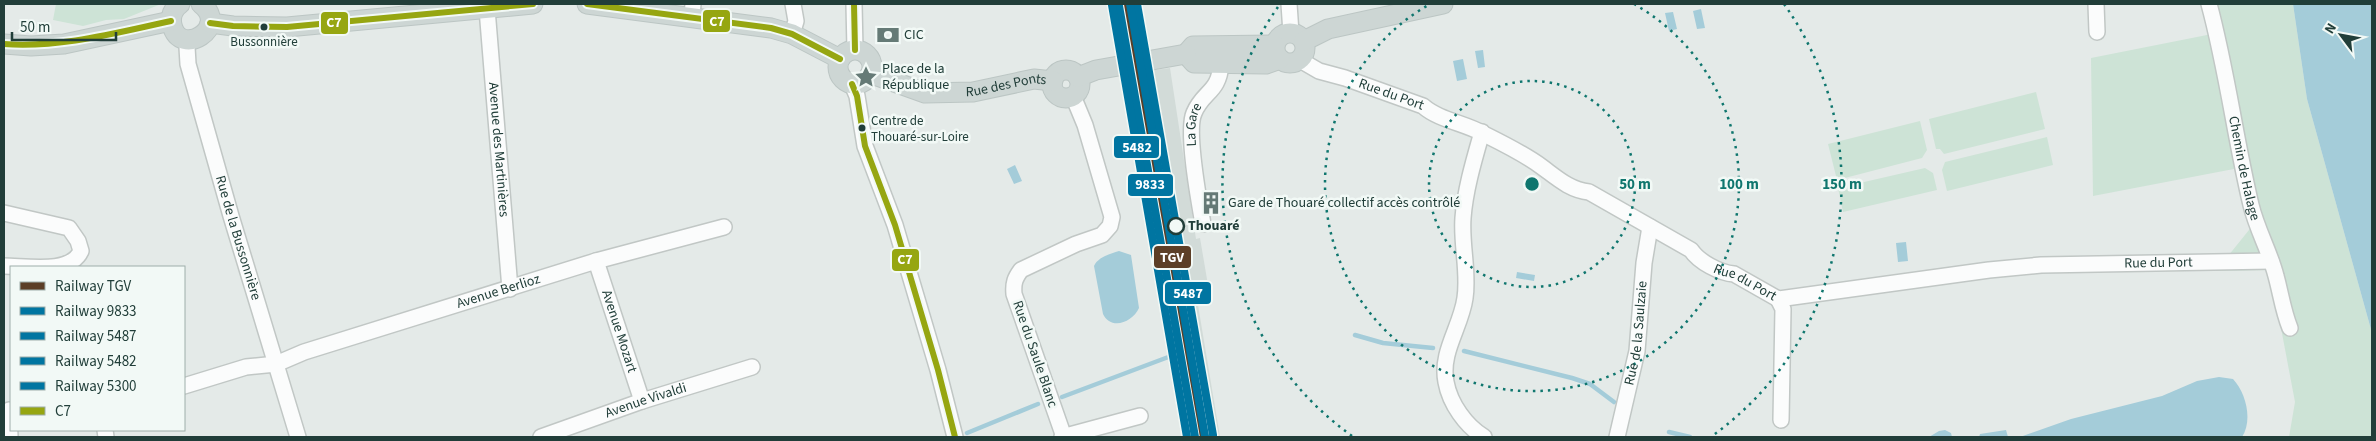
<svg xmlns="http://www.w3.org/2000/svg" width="2376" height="441" viewBox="0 0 2376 441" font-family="'Source Sans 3',sans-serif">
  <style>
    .built { fill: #d2dbd8 }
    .green { fill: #cde3d6 }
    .water { fill: #a4ccd9 }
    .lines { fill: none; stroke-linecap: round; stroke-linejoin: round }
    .stream { stroke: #a4ccd9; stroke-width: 4.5 }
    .minor-casing { stroke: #c1c7c5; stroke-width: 18 }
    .major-casing { stroke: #bcc6c4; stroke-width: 21 }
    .minor { stroke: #fbfcfc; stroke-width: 15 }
    .major { stroke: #cdd6d4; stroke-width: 19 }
    .bus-1-casing { stroke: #f2f9f6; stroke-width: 10 }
    .bus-1 { stroke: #96a611; stroke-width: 6 }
    .rail-1-casing { stroke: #f2f9f6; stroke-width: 11 }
    .rail-2-casing { stroke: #f2f9f6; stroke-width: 11 }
    .rail-3-casing { stroke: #f2f9f6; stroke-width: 11 }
    .rail-4-casing { stroke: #f2f9f6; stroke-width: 11 }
    .rail-5-casing { stroke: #f2f9f6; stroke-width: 11 }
    .rail-1 { stroke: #5c3e26; stroke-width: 8 }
    .rail-2 { stroke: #0075a1; stroke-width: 8 }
    .rail-3 { stroke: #0075a1; stroke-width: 8 }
    .rail-4 { stroke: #0075a1; stroke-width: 8 }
    .rail-5 { stroke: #0075a1; stroke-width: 8 }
    .ring { fill: none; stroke: #0f766e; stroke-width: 2.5; stroke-dasharray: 2.5 5 }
    .bus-dot { fill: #213e39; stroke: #f2f9f6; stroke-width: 2 }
    .stop-dot { fill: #f2f9f6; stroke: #213e39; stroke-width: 2.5 }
    .labels { text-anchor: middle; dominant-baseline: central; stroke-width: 5; stroke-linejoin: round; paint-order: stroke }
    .bus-label { font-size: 13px; fill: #213e39; stroke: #f2f9f6 }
    .poi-label { font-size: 14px; fill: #213e39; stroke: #f2f9f6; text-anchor: start }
    .street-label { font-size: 14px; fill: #213e39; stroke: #f2f9f6 }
    .stop-label { font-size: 14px; font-weight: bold; fill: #213e39; stroke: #f2f9f6; text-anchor: start }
    .centre { fill: #0f766e; stroke: #f2f9f6; stroke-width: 2.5 }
    .ring-label { font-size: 15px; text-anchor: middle; font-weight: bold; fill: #0f766e; stroke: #f2f9f6; stroke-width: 5; stroke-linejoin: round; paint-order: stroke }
    .line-badge { stroke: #f2f9f6; stroke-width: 2 }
    .badge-label { font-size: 14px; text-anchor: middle; font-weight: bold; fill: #fff }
  </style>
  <rect width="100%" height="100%" fill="#e4eae8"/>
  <path class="built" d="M1114 4H1140L1148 50 1123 54Z
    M1170 68 1196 239 1200 238 1208 285 1195 287 1220 437H1184L1126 74Z"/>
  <path class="green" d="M56 4H161L124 19 106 20 83 26 53 20Z
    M2204 4H2293L2307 99 2372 333V437H2289L2295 402 2270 270 2216 271 2253 225 2239 168 2093 196 2091 58 2212 34Z
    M2036 92 2045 129 1944 154 1940 149H1936L1929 119Z
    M1920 121 1927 150 1922 158 1837 180 1828 144Z
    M2047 137 2053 165 1947 191 1942 170 1945 162Z
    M1925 168 1933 173 1937 190 1843 212 1838 188Z"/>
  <path class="water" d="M2293 4H2372V333L2307 99Z
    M1701 9 1705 28 1697 29 1693 11Z
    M1673 12 1677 29 1669 31 1665 13Z
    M1483 50 1485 67 1478 68 1475 51Z
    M1463 59 1467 79 1457 81 1453 61Z
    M1015 165 1022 181 1014 184 1007 169Z
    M1906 242 1908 261 1898 262 1896 243Z
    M1119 251 1131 255 1139 308C1133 322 1111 331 1103 314L1094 266C1098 257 1110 254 1119 251Z
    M1517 272 1535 275 1534 281 1516 278Z
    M2219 377 2233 379C2246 393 2253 420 2242 437H2020L2071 419 2162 396 2197 381Z
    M1945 430 1951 433 1952 437H1929L1939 431Z
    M2006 430 2008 437H1979L1980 434Z"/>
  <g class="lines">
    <path class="stream" d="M1355 335 1383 343 1433 348
      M1464 351 1572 378 1590 384 1614 402
      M1062 397 1171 356
      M1669 432 1690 437
      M967 433 1038 404"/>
    <defs>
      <g id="minor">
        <path d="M854 4 855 50"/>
        <path d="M1289 4 1291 33"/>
        <path d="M2096 4 2097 32"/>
        <path id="s1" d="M2209 4C2227 70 2235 138 2251 205 2257 230 2270 252 2276 276 2281 294 2283 311 2290 328"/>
        <path id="s2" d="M487 9 510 289"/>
        <path d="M692 16 693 4"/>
        <path d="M792 34 796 21 793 4"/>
        <path id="s3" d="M191 40 187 47 188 64 231 216 298 437"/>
        <path id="s4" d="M1300 60 1319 71 1345 78 1423 106C1439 120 1464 123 1482 133 1502 143 1525 154 1542 167 1557 178 1570 190 1589 192L1691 250C1699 262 1720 273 1734 274L1778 299 1989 270 2041 265 2271 261"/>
        <path d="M852 84 857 96 865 146 895 225 938 370 955 437"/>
        <path d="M1482 132C1474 160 1465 190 1463 218 1461 245 1469 272 1465 298 1461 327 1440 352 1446 382 1450 404 1466 426 1484 437"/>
        <path d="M4 213 69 228 78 241 81 251C70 275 26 266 4 266"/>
        <path id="s5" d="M1203 224C1199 201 1186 131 1194 113 1203 91 1219 93 1221 64"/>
        <path id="s6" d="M596 261 642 401"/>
        <path d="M1778 299 1783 309 1781 420"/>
        <path id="s7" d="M184 386 246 367 276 364 304 352 596 261 724 227"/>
        <path d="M9 410 10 437"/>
        <path d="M105 430 106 437"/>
        <path id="s8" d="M541 437 642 401 752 367"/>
        <path d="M1062 437 1140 416"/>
        <path d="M1064 437 1014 294C1013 283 1015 278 1021 270L1076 244 1102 235 1110 226 1112 217 1085 125 1073 96"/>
        <path id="s9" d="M1617 437 1637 351 1644 263 1650 227"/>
      </g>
      <g id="major">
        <path d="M180 4C173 9 170 16 172 25 180 59 231 27 201 4"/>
        <path d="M587 4 771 28 792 34 840 59"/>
        <path d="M210 23 233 26 287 27 533 4"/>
        <circle cx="1290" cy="48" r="15"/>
        <path d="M1304 41 1328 29 1443 4"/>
        <path d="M4 44 31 46 64 44 171 21"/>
        <path d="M1275 45 1193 46 1186 54 1194 63 1266 64 1280 59"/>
        <circle cx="855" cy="67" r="17"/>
        <circle cx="1066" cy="84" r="14"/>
        <path id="s10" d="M872 74 925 93 973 92 1034 79 1053 81"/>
        <path d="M1078 77 1096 70 1186 54"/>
      </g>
    </defs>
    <use href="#minor" class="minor-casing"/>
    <use href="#major" class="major-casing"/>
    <use href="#minor" class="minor"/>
    <use href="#major" class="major"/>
    <defs>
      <path id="bus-1" d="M587 4 771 28 792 34 840 59
        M854 4 855 50
        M210 23 233 26 287 27 533 4
        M4 44C61 48 115 33 171 21
        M852 84 857 96 865 146 895 225 938 370 955 437"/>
    </defs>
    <use href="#bus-1" class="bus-1-casing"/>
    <use href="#bus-1" class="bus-1"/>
    <defs>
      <path id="rail-1" d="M1128 4 1204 437"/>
      <path id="rail-2" d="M1119 6 1195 437"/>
      <path id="rail-3" d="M1137 4 1213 435"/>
      <path id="rail-4" d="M1112 5 1187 437"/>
      <path id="rail-5" d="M1130 4 1205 436"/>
    </defs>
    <use href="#rail-1" class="rail-1-casing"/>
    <use href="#rail-2" class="rail-2-casing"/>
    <use href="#rail-3" class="rail-3-casing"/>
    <use href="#rail-4" class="rail-4-casing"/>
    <use href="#rail-5" class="rail-5-casing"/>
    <use href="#rail-1" class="rail-1"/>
    <use href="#rail-2" class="rail-2"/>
    <use href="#rail-3" class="rail-3"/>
    <use href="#rail-4" class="rail-4"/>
    <use href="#rail-5" class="rail-5"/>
  </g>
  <g class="ring">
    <circle cx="1532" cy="184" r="103"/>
    <path d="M1634 4A207 207 0 1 1 1430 4"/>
    <path d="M1352 436A310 310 0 0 1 1280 4M1784 4A310 310 0 0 1 1712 436"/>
  </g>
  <defs>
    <symbol id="bank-bare" viewBox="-9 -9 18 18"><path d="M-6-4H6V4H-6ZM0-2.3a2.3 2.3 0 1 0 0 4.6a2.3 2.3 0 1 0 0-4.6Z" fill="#657a76" stroke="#f2f9f6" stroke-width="2.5" paint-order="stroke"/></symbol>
    <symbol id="sight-bare" viewBox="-9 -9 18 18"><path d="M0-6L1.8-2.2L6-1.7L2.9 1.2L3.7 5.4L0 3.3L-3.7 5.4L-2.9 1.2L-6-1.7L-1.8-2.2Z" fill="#657a76" stroke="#f2f9f6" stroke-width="2.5" paint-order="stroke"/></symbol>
    <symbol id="building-bare" viewBox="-9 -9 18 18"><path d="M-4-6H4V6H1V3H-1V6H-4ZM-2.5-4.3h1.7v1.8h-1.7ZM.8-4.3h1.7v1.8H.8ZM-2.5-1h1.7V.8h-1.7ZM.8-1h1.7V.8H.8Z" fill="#657a76" stroke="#f2f9f6" stroke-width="2.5" paint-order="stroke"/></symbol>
  </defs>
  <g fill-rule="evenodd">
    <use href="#bank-bare" x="872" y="19" width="32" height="32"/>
    <use href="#sight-bare" x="850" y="61" width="32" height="32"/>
    <use href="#building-bare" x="1195" y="187" width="32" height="32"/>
  </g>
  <g class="bus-dot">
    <circle cx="264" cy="27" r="4.5"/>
    <circle cx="862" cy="128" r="4.5"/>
  </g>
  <circle class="stop-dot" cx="1176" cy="226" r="8"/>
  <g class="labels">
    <g class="bus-label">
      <text x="264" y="42">Bussonnière</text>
      <text x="871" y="121" text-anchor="start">Centre de<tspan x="871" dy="16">Thouaré-sur-Loire</tspan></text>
    </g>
    <g class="poi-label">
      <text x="904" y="35">CIC</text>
      <text x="882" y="69">Place de la<tspan x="882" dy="16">République</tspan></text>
      <text x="1228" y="203">Gare de Thouaré collectif accès contrôlé</text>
    </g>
    <g class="street-label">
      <text stroke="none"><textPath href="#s10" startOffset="138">Rue des Ponts</textPath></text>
      <text stroke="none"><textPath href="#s4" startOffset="98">Rue du Port</textPath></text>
      <text stroke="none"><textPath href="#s5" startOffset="100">La Gare</textPath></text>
      <text stroke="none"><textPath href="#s2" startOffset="141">Avenue des Martinières</textPath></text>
      <text stroke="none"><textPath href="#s1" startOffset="168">Chemin de Halage</textPath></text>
      <text stroke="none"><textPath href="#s3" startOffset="206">Rue de la Bussonnière</textPath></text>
      <text stroke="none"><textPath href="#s4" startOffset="921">Rue du Port</textPath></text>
      <text stroke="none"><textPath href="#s4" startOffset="501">Rue du Port</textPath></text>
      <text stroke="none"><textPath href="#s7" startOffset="329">Avenue Berlioz</textPath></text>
      <text stroke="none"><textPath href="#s6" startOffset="74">Avenue Mozart</textPath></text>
      <text stroke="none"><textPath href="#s9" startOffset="106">Rue de la Saulzaie</textPath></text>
      <text transform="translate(1035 354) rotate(71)">Rue du Saule Blanc</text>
      <text stroke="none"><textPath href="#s8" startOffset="111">Avenue Vivaldi</textPath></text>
    </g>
    <g class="stop-label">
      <text x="1188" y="226">Thouaré</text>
    </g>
  </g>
  <circle cx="1532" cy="184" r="8" class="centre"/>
  <g class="ring-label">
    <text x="1635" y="189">50 m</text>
    <text x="1739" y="189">100 m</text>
    <text x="1842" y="189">150 m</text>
  </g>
  <g class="line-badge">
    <rect x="702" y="9" width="29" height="24" rx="5" fill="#96a611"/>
    <rect x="320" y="11" width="29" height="24" rx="5" fill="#96a611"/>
    <rect x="1113" y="135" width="47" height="24" rx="5" fill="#0075a1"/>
    <rect x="1127" y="173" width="47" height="24" rx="5" fill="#0075a1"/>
    <rect x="1153" y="245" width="39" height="24" rx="5" fill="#5c3e26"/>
    <rect x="891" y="248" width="29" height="24" rx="5" fill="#96a611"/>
    <rect x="1164" y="281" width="48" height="24" rx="5" fill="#0075a1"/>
  </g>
  <g class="badge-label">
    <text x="717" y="26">C7</text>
    <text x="334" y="27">C7</text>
    <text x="1137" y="152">5482</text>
    <text x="1150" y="189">9833</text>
    <text x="1172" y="262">TGV</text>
    <text x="905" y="264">C7</text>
    <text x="1188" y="298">5487</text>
  </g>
  <rect width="2376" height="441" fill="none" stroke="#213e39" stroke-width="10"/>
  <rect x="10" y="266" width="175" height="165" fill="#f2f9f6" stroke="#9eaeaa"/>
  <rect x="20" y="282" width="25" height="8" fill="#5c3e26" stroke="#9eaeaa"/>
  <text x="55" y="291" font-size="15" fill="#213e39">Railway TGV</text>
  <rect x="20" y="307" width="25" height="8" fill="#0075a1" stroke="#9eaeaa"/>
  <text x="55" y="316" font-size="15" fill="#213e39">Railway 9833</text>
  <rect x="20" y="332" width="25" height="8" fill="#0075a1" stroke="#9eaeaa"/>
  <text x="55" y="341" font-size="15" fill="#213e39">Railway 5487</text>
  <rect x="20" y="357" width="25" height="8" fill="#0075a1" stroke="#9eaeaa"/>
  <text x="55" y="366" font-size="15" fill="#213e39">Railway 5482</text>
  <rect x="20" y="382" width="25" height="8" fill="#0075a1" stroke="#9eaeaa"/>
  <text x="55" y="391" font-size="15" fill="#213e39">Railway 5300</text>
  <rect x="20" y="407" width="25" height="8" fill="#96a611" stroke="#9eaeaa"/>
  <text x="55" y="416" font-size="15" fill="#213e39">C7</text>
  <g transform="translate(2341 35) rotate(302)" stroke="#f2f9f6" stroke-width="4" paint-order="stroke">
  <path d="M0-4L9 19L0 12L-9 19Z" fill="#213e39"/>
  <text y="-8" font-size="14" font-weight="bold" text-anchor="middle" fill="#213e39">N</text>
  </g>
  <path d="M12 32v8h104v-8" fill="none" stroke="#213e39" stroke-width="2.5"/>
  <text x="20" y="32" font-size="15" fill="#213e39" stroke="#f2f9f6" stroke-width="4" paint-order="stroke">50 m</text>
</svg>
